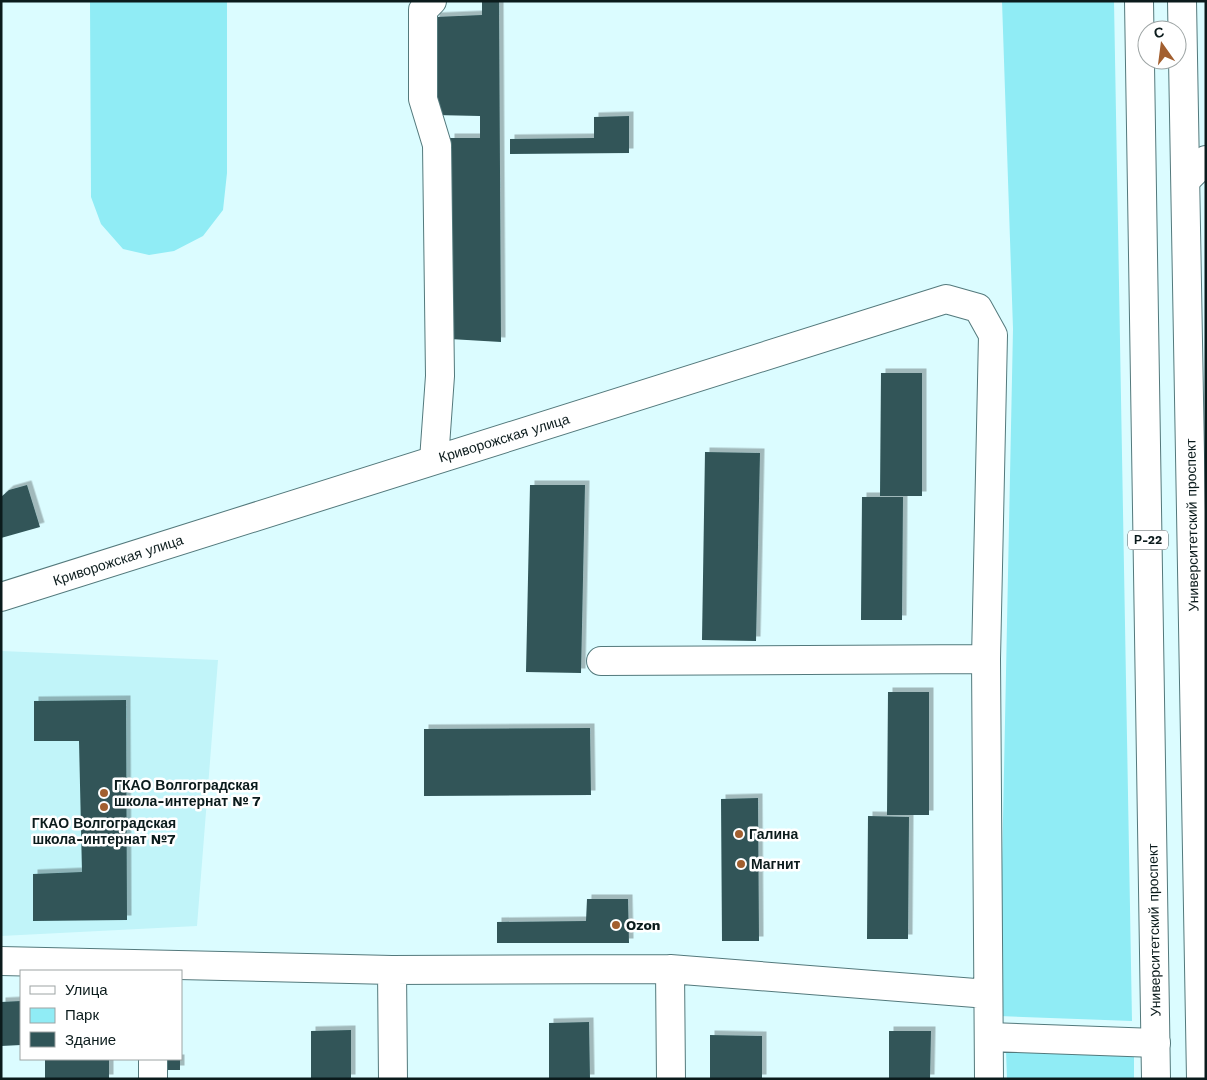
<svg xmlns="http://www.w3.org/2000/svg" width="1207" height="1080" viewBox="0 0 1207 1080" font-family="'Work Sans',sans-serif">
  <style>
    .built { fill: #c1f4f9 }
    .green { fill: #90ecf5 }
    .building { fill: #305558; filter: url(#shadow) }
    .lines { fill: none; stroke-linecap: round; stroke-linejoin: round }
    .minor-casing { stroke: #53797c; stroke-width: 30 }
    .highway-casing { stroke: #53797c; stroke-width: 30 }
    .minor { stroke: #fff; stroke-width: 28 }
    .highway { stroke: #fff; stroke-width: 28 }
    .poi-dot { fill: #a25f2f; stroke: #fff; stroke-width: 2 }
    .labels { text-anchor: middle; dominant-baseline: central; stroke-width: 5; stroke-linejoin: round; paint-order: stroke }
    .shield { fill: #fff; stroke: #545f60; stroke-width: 1 }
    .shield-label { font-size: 12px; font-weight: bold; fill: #0b1b1c }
    .street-label { font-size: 14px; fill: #0b1b1c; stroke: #fff }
    .poi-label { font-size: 14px; font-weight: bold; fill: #0b1b1c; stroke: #fff; text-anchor: start }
  </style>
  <defs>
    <filter id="shadow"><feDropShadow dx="4.5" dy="-4.5" stdDeviation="0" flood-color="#0004"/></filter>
  </defs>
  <rect width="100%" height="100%" fill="#dbfcff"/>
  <path class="built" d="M1 651 218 660 197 926 1 936Z"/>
  <path class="green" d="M90 1H227V173L223 210 203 236 174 251 149 255 123 249 101 224 91 197Z
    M1002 1H1114L1132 1021 999 1016 1013 329Z
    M1006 1050 1134 1054V1079H1007Z"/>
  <path class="building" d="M482 1H499L501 342 450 339V138H480V116L435 115V17L482 15Z
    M629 116V153L510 154V139L594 138V117Z
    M881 373H922V496H880Z
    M705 452 760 453 756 641 702 640Z
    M27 485 40 527 1 538V497L9 490Z
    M530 485H585L581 673 526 672Z
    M862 497H903L902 620H861Z
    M888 692H929V815H887Z
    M126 700 127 920 33 921V874L82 872 79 741H34V701Z
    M590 728 591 795 424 796V729Z
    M758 798 759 941H722L721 799Z
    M868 816 909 817 908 939H867Z
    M587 899H628L629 943H497V922L586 921Z
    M21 1001V1045L1 1046V1002Z
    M589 1022 590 1079H549V1023Z
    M351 1030V1079H311V1031Z
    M889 1031H931L930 1079H889Z
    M710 1035 762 1036V1079H710Z
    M45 1059H109V1079H45Z
    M167 1059H180V1070H167Z"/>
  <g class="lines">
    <defs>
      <path id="minor" d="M432 1 423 10V99L437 145 440 376 434 460
        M1186 180 1206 160
        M1 597 946 299 978 308 993 335 986 659 989 1079
        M601 661 986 659
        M1 961 392 970 670 969 988 994
        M670 969 671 1079
        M392 970 393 1079
        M989 1037 1156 1043
        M153 1059V1079"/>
      <path id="highway" d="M1139 1 1156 1079
        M1182 1 1201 1079"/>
    </defs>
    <use href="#minor" class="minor-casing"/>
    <use href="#highway" class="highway-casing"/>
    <use href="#minor" class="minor"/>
    <use href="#highway" class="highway"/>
  </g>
  <g class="poi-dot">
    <circle cx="104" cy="793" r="5"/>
    <circle cx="104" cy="807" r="5"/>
    <circle cx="739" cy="834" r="5"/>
    <circle cx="741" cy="864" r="5"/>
    <circle cx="616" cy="925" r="5"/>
  </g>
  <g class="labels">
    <rect class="shield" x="1128" y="530.5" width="40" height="19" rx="4"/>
    <g class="shield-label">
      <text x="1148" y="540">Р-22</text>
    </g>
    <g class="street-label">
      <text transform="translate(504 438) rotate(-17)">Криворожская улица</text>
      <text transform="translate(1192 525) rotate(-91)">Университетский проспект</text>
      <text transform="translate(118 560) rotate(-18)">Криворожская улица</text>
      <text transform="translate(1154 930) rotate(-91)">Университетский проспект</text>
    </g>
    <g class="poi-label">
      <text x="114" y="785">ГКАО Волгоградская<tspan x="114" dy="16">школа-интернат № 7</tspan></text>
      <text x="104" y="823" text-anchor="middle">ГКАО Волгоградская<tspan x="104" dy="16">школа-интернат №7</tspan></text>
      <text x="749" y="834">Галина</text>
      <text x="751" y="864">Магнит</text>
      <text x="626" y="925">Ozon</text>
    </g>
  </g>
  <rect width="1207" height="1080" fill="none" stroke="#0b1b1c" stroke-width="5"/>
  <rect x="20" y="970" width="162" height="90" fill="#ffffff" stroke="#9da4a4"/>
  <rect x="30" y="986" width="25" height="8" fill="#ffffff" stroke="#9da4a4"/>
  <text x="65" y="995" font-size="15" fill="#0b1b1c">Улица</text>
  <rect x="30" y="1008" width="25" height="15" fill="#90ecf5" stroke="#9da4a4"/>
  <text x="65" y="1020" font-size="15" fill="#0b1b1c">Парк</text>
  <rect x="30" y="1032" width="25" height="15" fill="#305558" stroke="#9da4a4"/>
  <text x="65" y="1045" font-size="15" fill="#0b1b1c">Здание</text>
  <g transform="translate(1162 45) rotate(346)"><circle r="24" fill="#ffffff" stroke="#9da4a4"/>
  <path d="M0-4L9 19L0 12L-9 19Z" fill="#a25f2f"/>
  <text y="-8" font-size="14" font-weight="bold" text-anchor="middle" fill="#0b1b1c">С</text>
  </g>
</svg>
